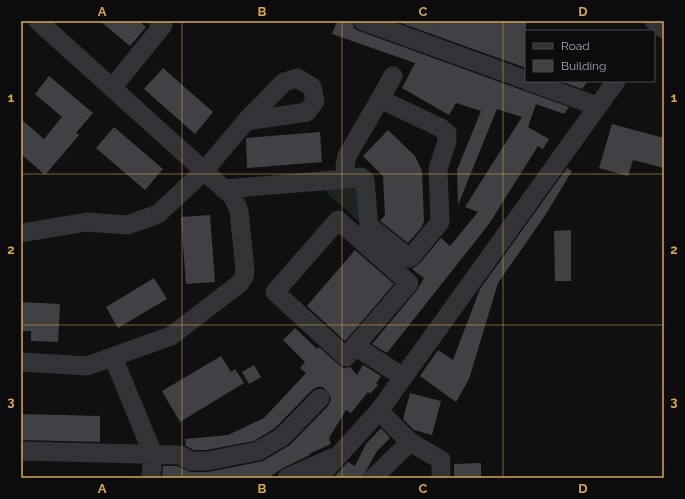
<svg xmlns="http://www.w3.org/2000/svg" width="685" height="499" viewBox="0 0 685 499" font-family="Raleway,sans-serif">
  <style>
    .green { fill: #1d241e }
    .building { fill: #404144 }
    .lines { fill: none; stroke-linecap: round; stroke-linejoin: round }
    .path { stroke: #38393d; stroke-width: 2.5; stroke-dasharray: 2 3; stroke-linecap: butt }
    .minor { stroke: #323336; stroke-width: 19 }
    .grid { fill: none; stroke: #daa940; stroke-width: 1; stroke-opacity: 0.55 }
    .neatline { fill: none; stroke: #daa940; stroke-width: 1.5 }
    .grid-label { font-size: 13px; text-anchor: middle; font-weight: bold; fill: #daa940 }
  </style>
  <rect width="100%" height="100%" fill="#101012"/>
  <path class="green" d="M350 184 356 188 363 225 320 187Z"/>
  <path class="building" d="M100 21H139L146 27 130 46Z
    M337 21H352L354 28 359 31 569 107 564 114 536 104 528 127 549 139 543 149 538 146 489 224 387 353 372 344 417 290 424 278 412 269 420 263 441 238 450 246 478 212 465 207 522 117 497 109 458 205 457 170 481 111 456 103 449 115 402 88 415 63 332 34Z
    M395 21H526V68Z
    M163 68 213 112 195 134 144 89Z
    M49 76 93 113 76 133 79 135 45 175 21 154V119L44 139 62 117 35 94Z
    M560 81H588L582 89Z
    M612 124 664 138V168L633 160 628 176 599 168Z
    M114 127 163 169 145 190 96 148Z
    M388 130 415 156 422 171 424 221 422 227 408 243 380 221 385 215 383 176 363 156Z
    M320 132 322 162 247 168 246 138Z
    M567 168 572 171 546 214 498 283 469 379 456 402 420 376 438 350 453 360 480 289Z
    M210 215 215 282 186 284 181 217Z
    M571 230V281H555L554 231Z
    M355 250 394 284 345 341 307 306Z
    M154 278 167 299 118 328 106 307Z
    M21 302 60 304 58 342 31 341V331H21Z
    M295 328 317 349 319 347 339 365 344 368 350 367 357 375 363 365 381 376 376 384 378 385 370 394 368 392 351 413 346 410 329 438 331 444 309 454 310 455 283 468 268 478H162L163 466H177L191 472H208L263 461 290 445 328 406 331 400 330 395 323 387H317L312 390 275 428 254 441 207 450H194L186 446 185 439 228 435 264 418 306 373 300 368 305 362 283 340Z
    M221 356 231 372 235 369 244 383 180 422 162 391Z
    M254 365 261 377 249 384 242 372Z
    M410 393 441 401 432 435 414 430 403 419Z
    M21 414 100 416V442L21 440Z
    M381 428 390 438 377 451 362 478H333L348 462 355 466 366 444Z
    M481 463V478H454V464Z"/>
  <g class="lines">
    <path class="path" d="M437 30 438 21"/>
    <path class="minor" d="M363 21 526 80
      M654 21 664 29
      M528 81 597 106
      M112 88 163 25 158 21
      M380 99 393 76
      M224 189 346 179 361 177 365 180 369 226 409 258 412 256 440 222 438 169 447 141V133L441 128 380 99 347 156 345 165 346 179
      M21 233 87 222 127 225 158 214 204 171 246 121 307 112 315 101 312 87 297 78 284 82 246 121
      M355 346 409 283 338 220 275 292 346 357 355 346 403 377
      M113 357 153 454 151 478
      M21 362 87 366 171 336 239 284 244 277 245 270 239 211 233 197 38 21
      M379 411 410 442 441 460V478
      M21 451 180 455 191 461H208L258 451 282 437 320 398
      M287 478 332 458
      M318 478 379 411 616 81
      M373 478 410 442"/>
  </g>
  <path class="grid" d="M182 21V478M342 21V478M503 21V478M21 174H664M21 325H664"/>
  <rect width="685" height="499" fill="none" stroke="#0c0b0d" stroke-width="44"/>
  <rect x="525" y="30" width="130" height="52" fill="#0c0b0d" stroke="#48494f"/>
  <rect x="533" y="43" width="20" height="6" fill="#323336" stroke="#48494f"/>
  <text x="561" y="50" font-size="12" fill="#a3a7b1">Road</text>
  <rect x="533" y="60" width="20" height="12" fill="#404144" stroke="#48494f"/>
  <text x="561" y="70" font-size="12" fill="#a3a7b1">Building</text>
  <rect x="22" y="22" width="641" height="455" class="neatline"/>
  <g class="grid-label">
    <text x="102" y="16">A</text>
    <text x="262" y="16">B</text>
    <text x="423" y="16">C</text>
    <text x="583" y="16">D</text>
    <text x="11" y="102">1</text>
    <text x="674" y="102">1</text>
    <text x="11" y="254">2</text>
    <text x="674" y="254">2</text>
    <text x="11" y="406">3</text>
    <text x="674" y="406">3</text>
    <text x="102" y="493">A</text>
    <text x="262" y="493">B</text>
    <text x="423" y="493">C</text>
    <text x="583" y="493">D</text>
  </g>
</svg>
